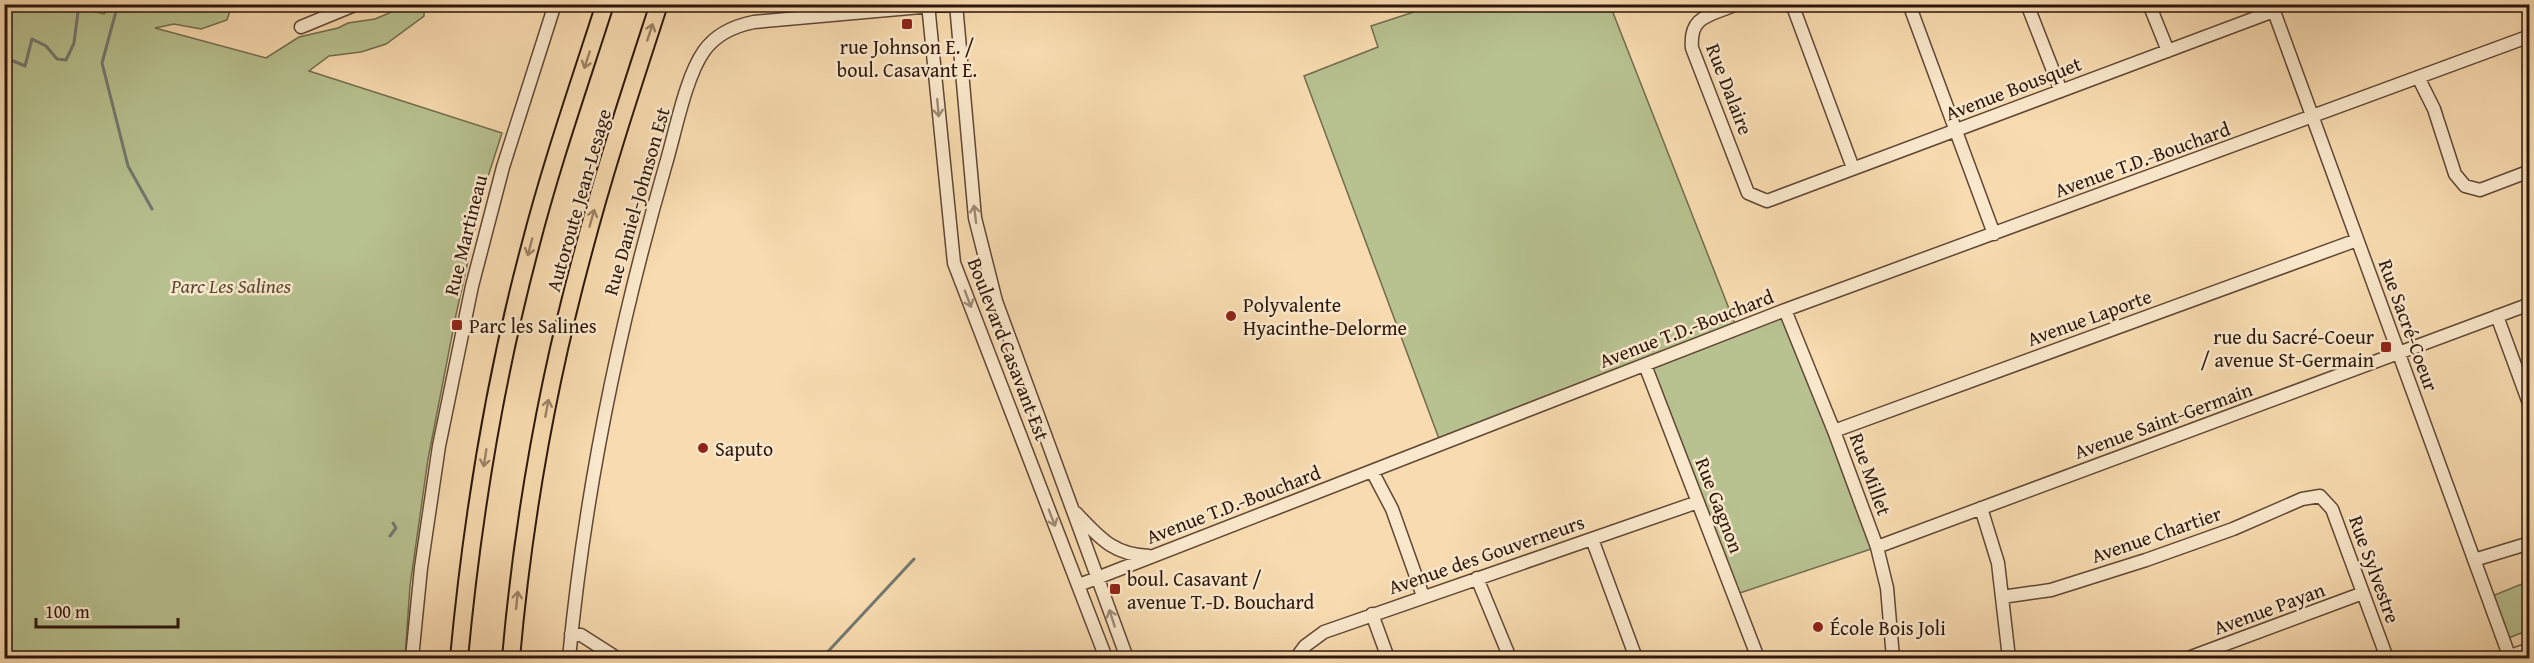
<svg xmlns="http://www.w3.org/2000/svg" width="2534" height="663" viewBox="0 0 2534 663" font-family="'Gentium Book Plus',serif">
  <style>
    .green { fill: #b8c190; stroke: #726c4e; stroke-width: 1.5 }
    .lines { fill: none; stroke-linecap: round; stroke-linejoin: round }
    .stream { stroke: #727870; stroke-width: 3 }
    .minor-casing { stroke: #604734; stroke-width: 15 }
    .highway-casing { stroke: #2d160b; stroke-width: 20 }
    .minor { stroke: #fae8cc; stroke-width: 12 }
    .highway { stroke: #f8dbb0; stroke-width: 16 }
    .oneway { stroke: #9d8266 }
    .oneway2 { stroke: #9e8a75 }
    .poi-dot { fill: #8f2418; stroke: #fae8cc; stroke-width: 2 }
    .labels { text-anchor: middle; dominant-baseline: central; stroke-width: 5; stroke-linejoin: round; paint-order: stroke }
    .poi-label { font-size: 20px; fill: #2d160b; stroke: #fae8cc; text-anchor: start }
    .street-label { font-size: 20px; fill: #2d160b; stroke: #fae8cc }
    .park-label { font-size: 20px; font-style: italic; fill: #574933; stroke: #fae8cc }
  </style>
  <rect width="100%" height="100%" fill="#f8dbb0"/>
  <filter id="stains"><feTurbulence type="fractalNoise" baseFrequency=".00333" numOctaves="4"/><feColorMatrix values="0 0 0 0 .2 0 0 0 0 .09 0 0 0 0 .02 0 0 0 .5 -.17"/></filter>
  <radialGradient id="worn" r=".72"><stop offset=".6" stop-color="#630" stop-opacity="0"/><stop offset="1" stop-color="#630" stop-opacity=".3"/></radialGradient>
  <path class="green" d="M4 5H68L104 14 112 5H232L227 20 201 29 174 24 155 28 266 58 299 37 338 28 348 23 375 19 408 5H424V16L386 44 361 52 329 56 309 71 502 133 484 189 456 315 428 459 410 586 405 658H5Z
    M1435 5H1610L1737 329 1785 310 1877 547 1734 595 1644 365 1441 444 1304 76 1378 47 1371 26Z
    M2529 581V630L2506 639 2490 597Z"/>
  <g class="lines">
    <path class="stream" d="M118 4 102 63 128 166 152 209
      M4 57 25 66 32 39 46 46 57 59 66 60 74 43 78 12 86 4
      M390 536 396 528 393 523
      M822 658 914 559"/>
    <defs>
      <path id="minor" d="M928 4 954 263 1106 658
        M956 4 975 218 996 301 1127 658
        M1737 4C1710 16 1689 15 1692 48L1748 193 1767 201 2274 11
        M1792 4 1853 168
        M1909 4 1994 234
        M2027 4 2061 91
        M2149 4 2168 51
        M2272 6 2510 658
        M301 27 357 4
        M2418 77 2434 109 2455 174 2465 186 2480 190 2530 171
        M1785 310 1834 431 1877 547 1887 588 1893 658
        M2497 316 2530 406
        M1645 365 1758 658
        M1834 431 2357 240
        M1372 471 1392 509 1423 596
        M1981 508 1998 563 2009 658
        M1076 513C1099 537 1113 555 1149 556
        M1592 539 1636 658
        M1877 547 2530 304
        M2474 560 2530 543
        M1477 578 1510 658
        M1079 585 1785 310 2530 36
        M2002 597 2051 590 2146 560 2233 529 2302 499 2320 496 2332 509 2387 658
        M1372 614 1388 658
        M571 634 581 635 617 658
        M412 658 421 568 439 446 472 286 503 167 555 4
        M569 658C585 490 618 330 665 167 675 134 685 78 704 51 716 34 734 26 754 22L955 4
        M1296 658 1305 646 1324 632 1698 502
        M2188 658 2363 593
        M2505 658 2530 649"/>
      <path id="highway" d="M459 658C472 520 494 382 530 247 551 165 579 85 605 4
        M511 658C523 521 547 385 583 252 605 168 632 87 659 4"/>
    </defs>
    <use href="#minor" class="minor-casing"/>
    <use href="#highway" class="highway-casing"/>
    <use href="#minor" class="minor"/>
    <use href="#highway" class="highway"/>
  </g>
  <defs><path id="oneway-shaft" d="M-6 0H5M1.5-3L5.5 0L1.5 3" fill="none" stroke-width="1.6" stroke-linecap="round" stroke-linejoin="round" transform="scale(1.5)"/></defs>
  <g class="oneway">
    <use href="#oneway-shaft" transform="translate(650 32) rotate(-72)"/>
    <use href="#oneway-shaft" transform="translate(587 60) rotate(108)"/>
    <use href="#oneway-shaft" transform="translate(592 218) rotate(-74)"/>
    <use href="#oneway-shaft" transform="translate(530 247) rotate(105)"/>
    <use href="#oneway-shaft" transform="translate(547 408) rotate(-79)"/>
    <use href="#oneway-shaft" transform="translate(485 458) rotate(99)"/>
    <use href="#oneway-shaft" transform="translate(517 600) rotate(-84)"/>
  </g>
  <g class="oneway2">
    <use href="#oneway-shaft" transform="translate(938 108) rotate(85)"/>
    <use href="#oneway-shaft" transform="translate(975 214) rotate(-97)"/>
    <use href="#oneway-shaft" transform="translate(968 299) rotate(69)"/>
    <use href="#oneway-shaft" transform="translate(1052 518) rotate(69)"/>
    <use href="#oneway-shaft" transform="translate(1112 618) rotate(-108)"/>
  </g>
  <g class="poi-dot">
    <rect x="901" y="18" width="12" height="12" rx="3"/>
    <circle cx="1231" cy="316" r="6"/>
    <rect x="451" y="319" width="12" height="12" rx="3"/>
    <rect x="2380" y="341" width="12" height="12" rx="3"/>
    <circle cx="703" cy="448" r="6"/>
    <rect x="1109" y="583" width="12" height="12" rx="3"/>
    <circle cx="1818" cy="627" r="6"/>
  </g>
  <g class="labels">
    <g class="poi-label">
      <text x="907" y="46" text-anchor="middle">rue Johnson E. /<tspan x="907" dy="23">boul. Casavant E.</tspan></text>
      <text x="1243" y="304">Polyvalente<tspan x="1243" dy="23">Hyacinthe-Delorme</tspan></text>
      <text x="469" y="325">Parc les Salines</text>
      <text x="2374" y="336" text-anchor="end">rue du Sacré-Coeur<tspan x="2374" dy="23">/ avenue St-Germain</tspan></text>
      <text x="715" y="448">Saputo</text>
      <text x="1127" y="578">boul. Casavant /<tspan x="1127" dy="23">avenue T.-D. Bouchard</tspan></text>
      <text x="1830" y="627">École Bois Joli</text>
    </g>
    <g class="street-label">
      <text transform="translate(2013 88) rotate(-21)">Avenue Bousquet</text>
      <text transform="translate(1730 89) rotate(69)">Rue Dalaire</text>
      <text transform="translate(2142 159) rotate(-20)">Avenue T.D.-Bouchard</text>
      <text transform="translate(578 200) rotate(-74)">Autoroute Jean-Lesage</text>
      <text transform="translate(636 201) rotate(-74)">Rue Daniel-Johnson Est</text>
      <text transform="translate(465 235) rotate(-76)">Rue Martineau</text>
      <text transform="translate(2089 317) rotate(-20)">Avenue Laporte</text>
      <text transform="translate(2409 325) rotate(70)">Rue Sacré-Coeur</text>
      <text transform="translate(1686 328) rotate(-21)">Avenue T.D.-Bouchard</text>
      <text transform="translate(1009 349) rotate(69)">Boulevard Casavant Est</text>
      <text transform="translate(2163 420) rotate(-20)">Avenue Saint-Germain</text>
      <text transform="translate(1871 474) rotate(70)">Rue Millet</text>
      <text transform="translate(1233 504) rotate(-21)">Avenue T.D.-Bouchard</text>
      <text transform="translate(1720 505) rotate(69)">Rue Gagnon</text>
      <text transform="translate(2156 534) rotate(-19)">Avenue Chartier</text>
      <text transform="translate(1486 554) rotate(-19)">Avenue des Gouverneurs</text>
      <text transform="translate(2375 569) rotate(70)">Rue Sylvestre</text>
      <text transform="translate(2269 608) rotate(-20)">Avenue Payan</text>
    </g>
    <g class="park-label">
      <text x="231" y="285">Parc Les Salines</text>
    </g>
  </g>
  <rect width="2534" height="663" fill="none" stroke="#f8dbb0" stroke-width="24"/>
  <rect x="6" y="6" width="2522" height="651" fill="none" stroke="#2d160b" stroke-width="3"/>
  <rect x="12" y="12" width="2510" height="639" fill="none" stroke="#2d160b" stroke-width="1.5"/>
  <path d="M36 618v9h142v-9" fill="none" stroke="#2d160b" stroke-width="3"/>
  <text x="45" y="618" font-size="18" fill="#2d160b" stroke="#fae8cc" stroke-width="4.5" paint-order="stroke">100 m</text>
  <rect width="100%" height="100%" filter="url(#stains)"/>
  <rect width="100%" height="100%" fill="url(#worn)"/>
</svg>
